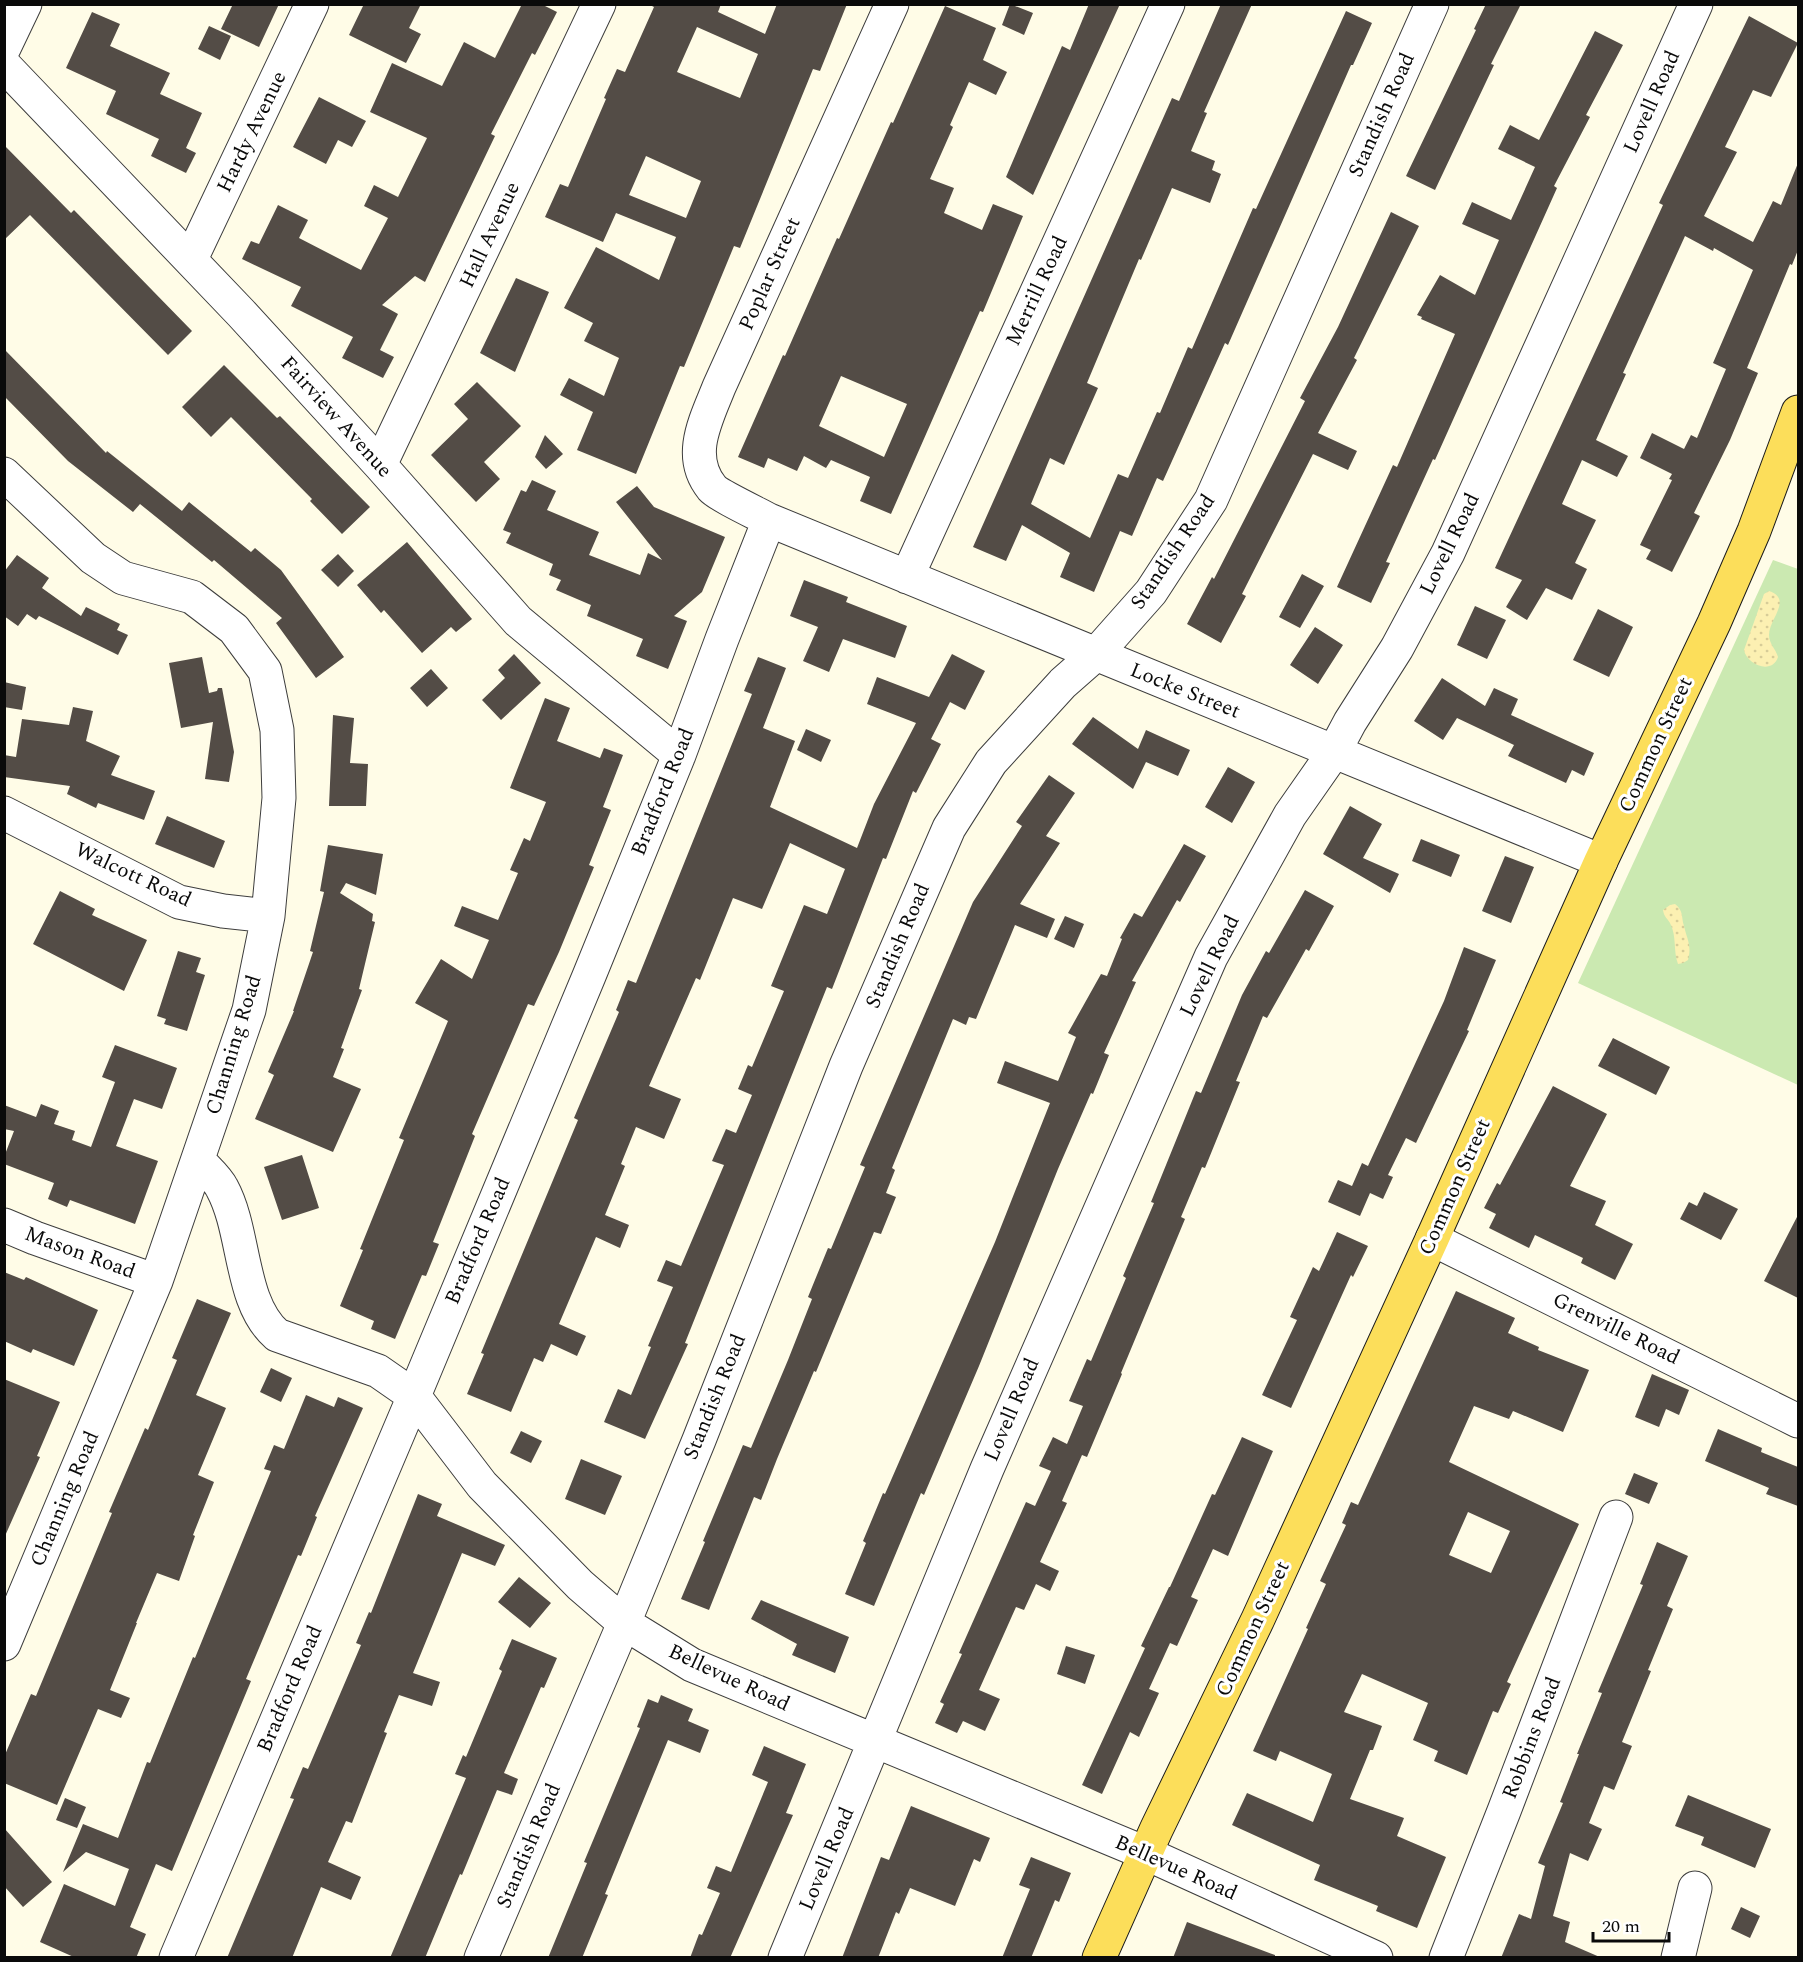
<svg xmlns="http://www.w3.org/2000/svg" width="1803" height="1962" viewBox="0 0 1803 1962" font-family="Spectral,serif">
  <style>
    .grass { fill: #cbe9b1 }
    .sand { fill: url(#sand-dots) }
    .building { fill: #534c46; fill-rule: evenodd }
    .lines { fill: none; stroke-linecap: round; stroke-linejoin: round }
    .minor-casing { stroke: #3d3d3d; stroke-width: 35 }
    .major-casing { stroke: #1b1b1b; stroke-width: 35 }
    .minor { stroke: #fff; stroke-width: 33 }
    .major { stroke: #fcde5a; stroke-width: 33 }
    .labels { text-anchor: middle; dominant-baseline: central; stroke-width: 6; stroke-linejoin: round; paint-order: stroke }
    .street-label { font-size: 21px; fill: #0a0a0a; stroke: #fff }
  </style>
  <defs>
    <pattern id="sand-dots" width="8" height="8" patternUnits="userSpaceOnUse" patternTransform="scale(1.5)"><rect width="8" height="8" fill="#fcf0b2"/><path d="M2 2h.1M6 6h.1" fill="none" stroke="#d7cc98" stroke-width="1.8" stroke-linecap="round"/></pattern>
  </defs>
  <rect width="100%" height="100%" fill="#fffce7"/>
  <path class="grass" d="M1773 560 1798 569V1085L1578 983Z"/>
  <path class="sand" d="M1769 591C1793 599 1769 619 1769 635 1769 644 1776 649 1778 657 1772 675 1747 665 1744 650L1764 594Z
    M1675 904C1684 911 1681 917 1684 926 1687 939 1692 946 1688 960L1683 963 1678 964C1673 951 1677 936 1670 923 1667 918 1664 917 1663 910L1670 905Z"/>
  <path class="building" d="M233 4H279L259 47 221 29Z
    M364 4H421L409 28 421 34 406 63 349 35Z
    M522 4H541L557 12 535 55 532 53 491 134 495 136 425 282 415 276 382 305 398 314 380 350 394 357 383 378 342 358 353 337 291 306 301 287 242 259 251 241 259 244 278 205 308 220 299 238 361 270 388 218 364 206 374 185 398 197 427 138 370 112 392 63 442 86 464 42 495 58Z
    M648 4H721L718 12 765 34 777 4H847L820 71 813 69 740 248 734 246 684 367 680 366 636 474 577 450 593 412 560 395 569 378 604 396 619 358 584 341 593 323 564 308 596 247 659 280 676 237 616 213 603 242 545 217 560 184 568 187 606 99 604 98 617 69 625 72 654 7ZM697 27 758 54 740 98 677 72ZM646 156 701 181 686 218 629 195Z
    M1010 4 1033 13 1024 35 1002 25Z
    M1089 4H1120L1033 195 1006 177 1062 46 1070 50Z
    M1221 4H1252L1204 112 1207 113 1191 151 1215 161 1212 170 1221 174 1210 203 1172 188 1141 260 1139 259 1087 383 1098 388 1064 465 1050 458 1031 504 1090 538 1118 474 1128 478 1157 412 1160 413 1188 347 1192 349 1253 208 1256 209 1346 11 1372 23 1353 65H1351L1228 345 1225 343 1163 481 1157 478 1132 536 1120 531 1094 592 1060 577 1070 553 1022 525 1006 561 973 547 1172 98 1179 101Z
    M1486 4H1521L1491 64 1494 65 1435 190 1406 176 1476 30 1474 29Z
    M945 6 996 28 983 60 1007 72 996 95 969 82 950 125 953 127 930 179 954 188 944 213 982 230 993 204 1023 216 983 312 980 311 891 514 860 501 870 477 831 460 826 468 804 456 797 471 768 458 764 468 738 457 783 355 785 356 837 238 839 239 891 122 893 123ZM841 376 907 404 884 457 819 426Z
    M92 12 120 24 110 46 170 73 160 94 202 113 186 148 196 153 186 173 151 156 159 139 106 114 116 91 66 68Z
    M1749 16 1798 43 1771 97 1753 90 1725 147 1737 152 1704 216 1753 242 1773 201 1781 205 1798 163V250L1792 265 1790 264 1747 368 1758 373 1730 440 1694 513 1700 516 1672 572 1646 559 1651 550 1640 545 1672 480 1669 479 1672 474 1640 458 1652 433 1684 449 1691 435 1697 438 1726 369 1713 363 1753 270 1714 248 1713 251 1685 236 1623 373 1626 374 1596 440 1628 456 1617 477 1582 460 1562 504 1596 520 1575 563 1587 569 1572 600 1546 588 1527 620 1506 607 1522 580 1495 568 1663 205 1659 203Z
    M209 26 231 36 220 60 198 49Z
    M1595 31 1623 45 1586 115 1590 117 1554 186 1557 188 1435 460 1433 459 1386 562 1390 563 1371 603 1337 587 1393 465 1397 467 1455 334 1421 319 1422 317 1417 315 1440 275 1475 295 1499 240 1462 224 1472 202 1511 220 1535 167 1498 149 1510 125 1539 140Z
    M319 97 366 121 352 147 338 140 326 164 293 147Z
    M4 145 71 213 74 210 192 331 168 355 30 215 4 240Z
    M1391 212 1419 226 1354 358 1357 360 1318 433 1357 451 1348 470 1313 454 1242 594 1246 596 1221 643 1187 624 1212 577 1214 579 1305 401 1300 398 1338 327Z
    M516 278 549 292 515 372 480 353Z
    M4 349 106 453 107 451 182 511 189 502 251 552 255 548 281 570 344 657 316 678 276 623 282 618 214 560 212 562 140 504 133 512 68 461 4 396Z
    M224 365 277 418 280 416 370 507 342 534 310 501 312 499 231 417 211 437 182 407Z
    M477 382 521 426 484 462 500 479 476 502 431 455 468 419 454 404Z
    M545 435 563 454 546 469 535 457Z
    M532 480 556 491 547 510 599 532 589 555 640 575 648 553 662 560 616 502 637 486 654 507 725 537 702 592 674 616 687 621 668 669 636 656 643 639 587 616 591 605 556 590 561 580 549 575 553 564 506 543 511 533 503 530 521 490 526 492Z
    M407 542 472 619 456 632 451 627 422 653 384 610 381 613 357 585Z
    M338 554 354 571 338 587 321 570Z
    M17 555 49 578 42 588 81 616 86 607 120 624 117 630 128 635 118 655 39 616 36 620 27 614 18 626 4 616V572Z
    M1302 574 1324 586 1300 628 1279 617Z
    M804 580 848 597 846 602 907 626 895 658 843 639 829 672 803 661 818 627 790 616Z
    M1475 606 1506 620 1487 659 1457 645Z
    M1598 609 1633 627 1609 677 1573 660Z
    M1315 627 1343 645 1318 684 1290 665Z
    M514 654 541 683 501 720 482 700 505 678 498 670Z
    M952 654 985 671 965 710 950 702 931 739 941 744 916 793 913 791 886 859 883 858 832 989 827 987 685 1343 688 1344 645 1439 604 1422 618 1389 631 1395 651 1347 648 1346 673 1287 657 1281 666 1260 681 1266 724 1165 712 1161 726 1129 736 1133 752 1095 738 1089 748 1065 752 1067 784 991 771 986 804 905 827 914 845 869 790 843 762 909 733 898 700 980 696 978 649 1086 681 1099 664 1139 636 1127 621 1164 625 1166 605 1215 629 1225 620 1248 596 1237 559 1324 586 1336 577 1356 551 1344 543 1362 534 1358 511 1412 467 1394 484 1354 481 1353 578 1120 574 1118 619 1012 616 1010 628 980 636 983 752 694 744 691 758 657 786 668 763 728 795 741 770 807 857 848 874 804 916 723 867 704 877 677 929 697Z
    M202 657 209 693 217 691 218 688H222L234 752 229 782 205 779 213 722 181 728 169 663Z
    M431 669 448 688 427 707 410 688Z
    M1442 678 1485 706 1494 688 1518 699 1511 715 1594 753 1584 776 1572 770 1566 783 1508 756 1514 745 1457 718 1443 740 1414 721Z
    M4 682 26 687 22 710 4 707Z
    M545 698 570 708 557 741 600 758 604 748 623 755 603 807 611 810 589 865 594 867 559 952 534 1006 528 1004 472 1134 475 1136 433 1242 439 1244 426 1276 422 1275 395 1339 371 1329 374 1321 340 1306 363 1250 360 1249 404 1140 399 1138 448 1021 415 1003 441 959 472 979 489 940 454 926 462 906 498 920 518 873 510 870 524 838 530 841 546 802 510 788Z
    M73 707 93 711 86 741 120 756 111 775 155 791 144 820 98 803 96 808 67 794 70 786 4 777V755L16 757 22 719 69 725Z
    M333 715 354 718 350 763 368 764 366 806H329Z
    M1093 717 1138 749 1146 730 1190 750 1178 776 1146 762 1133 789 1072 744Z
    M806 729 831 740 821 762 797 750Z
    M1228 767 1255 782 1232 823 1205 807Z
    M1049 775 1075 793 1046 836 1060 843 1020 904 1055 919 1047 938 1015 925 976 1019 969 1017 966 1025 953 1019 892 1168 895 1170 886 1193 896 1197 881 1234 874 1232 816 1372 814 1371 777 1459 761 1500 754 1497 709 1610 681 1599 705 1542 703 1541 743 1445 751 1448 788 1360 812 1299 808 1297 828 1248 831 1249 865 1167 860 1165 973 902 1022 826 1016 822Z
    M1350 806 1382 824 1363 858 1399 874 1390 893 1323 854Z
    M167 816 225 841 214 868 155 844Z
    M1421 839 1460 855 1451 877 1412 861Z
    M1184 844 1206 856 1180 902 1177 900 1132 981 1136 982 1104 1053 1109 1055 1093 1094 1091 1093 1058 1169 979 1366 924 1495 921 1493 874 1606 845 1594 866 1543 863 1541 883 1493 885 1494 995 1242 1050 1103 997 1083 1005 1061 1058 1081 1076 1037 1068 1033 1101 974 1107 976 1122 939 1120 938 1134 913 1142 917Z
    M328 845 383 854 376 895 346 883 340 893 373 914 372 921 375 922 359 989 362 990 341 1048 344 1049 333 1077 361 1089 333 1152 255 1119 274 1075 268 1072 294 1011H293L313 952 310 951 324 892 320 891Z
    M1505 856 1534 867 1511 923 1482 911Z
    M1305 890 1334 906 1309 951 1306 949 1267 1018 1263 1016 1236 1081 1240 1082 1205 1168 1202 1167 1181 1217 1185 1219 1121 1373 1122 1374 1087 1457 1082 1455 1062 1501 1067 1503 1040 1562 1059 1571 1050 1591 1036 1584 1024 1610 1016 1607 979 1690 1000 1699 985 1731 963 1721 957 1733 935 1723 944 1704 940 1702 962 1654 959 1653 1026 1502 1035 1506 1051 1471 1039 1466 1053 1437 1067 1444 1083 1406 1069 1401 1087 1359 1091 1361 1126 1278 1123 1276 1154 1203 1151 1202 1196 1091 1201 1093 1242 995 1266 951 1269 953Z
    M60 891 95 909 92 915 147 940 124 991 33 944Z
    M1065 916 1084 924 1074 948 1054 939Z
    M1464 947 1496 960 1467 1030 1469 1031 1416 1143 1406 1138 1388 1175 1393 1177 1383 1199 1370 1193 1360 1216 1328 1202 1338 1180 1352 1186 1362 1163 1368 1166 1444 1001Z
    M178 951 201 958 196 972 205 975 187 1031 164 1024 166 1019 157 1016Z
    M1613 1038 1670 1067 1656 1095 1598 1066Z
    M115 1045 177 1068 162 1109 134 1099 116 1146 158 1161 135 1224 70 1200 67 1207 48 1199 54 1183 4 1164V1157L14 1131 4 1129V1105L36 1117 41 1104 59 1111 54 1124 75 1131 72 1140 91 1147 115 1082 102 1077Z
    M1553 1086 1607 1114 1570 1186 1606 1201 1595 1225 1633 1244 1615 1280 1581 1263 1583 1258 1535 1235 1529 1248 1489 1228 1496 1214 1484 1208 1497 1183 1500 1185Z
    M302 1155 319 1208 282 1220 264 1167Z
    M1704 1192 1738 1209 1721 1240 1680 1219 1689 1202 1697 1206Z
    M1798 1215V1298L1764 1281Z
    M1337 1232 1368 1246 1353 1277 1351 1275 1291 1408 1262 1395 1297 1320 1290 1317 1313 1267 1319 1271Z
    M4 1272 24 1280 26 1277 98 1310 74 1366 33 1349 31 1353 4 1341Z
    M1456 1291 1515 1318 1508 1333 1539 1347 1538 1350 1589 1370 1563 1432 1513 1411 1509 1419 1474 1406 1449 1462 1579 1524 1507 1682 1511 1684 1498 1713 1493 1711 1467 1775 1434 1761 1438 1751 1413 1740 1428 1703 1362 1674 1344 1712 1382 1726 1373 1750H1370L1350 1799 1404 1818 1397 1836 1446 1857 1417 1928 1376 1911 1378 1906 1314 1880 1320 1865 1232 1825 1247 1793 1313 1822 1332 1774 1280 1751 1276 1761 1253 1751 1308 1629 1306 1628 1326 1584 1320 1581 1346 1525 1342 1523 1351 1502 1358 1505ZM1468 1512 1510 1531 1491 1573 1449 1555Z
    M197 1299 231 1313 196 1395 226 1408 198 1475 214 1482 193 1535 195 1536 179 1581 157 1573 136 1623H137L110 1690 130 1698 121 1718 98 1709 57 1805 4 1783V1757L31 1694 36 1696 112 1513 109 1512 145 1428 148 1430 177 1360 172 1358Z
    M271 1368 292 1378 281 1402 260 1392Z
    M1652 1374 1689 1390 1679 1415 1666 1409 1659 1427 1635 1417Z
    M4 1379 60 1402 37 1456 40 1457 5 1536Z
    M306 1395 334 1407 338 1397 363 1408 315 1516 317 1517 301 1556 298 1555 246 1679 251 1681 172 1871 156 1864 130 1927 146 1934 136 1958H76L40 1942 64 1884 115 1906 129 1869 86 1852 63 1872 83 1824 118 1838 147 1762 150 1763 193 1657 195 1658 271 1471 264 1469 274 1445 284 1449Z
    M1718 1429 1762 1448 1761 1452 1798 1467V1506L1766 1494 1769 1488 1705 1461Z
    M521 1431 542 1441 531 1463 510 1453Z
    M1242 1437 1273 1451 1228 1556 1213 1549 1191 1597 1198 1600 1177 1646 1170 1643 1149 1689 1159 1693 1139 1737 1130 1732 1102 1794 1082 1785 1145 1648 1141 1646 1169 1587H1170L1212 1494 1215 1495Z
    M581 1459 622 1476 605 1515 565 1499Z
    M1634 1473 1658 1483 1649 1504 1625 1494Z
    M418 1494 442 1504 437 1516 505 1545 495 1566 462 1553 413 1673 440 1682 432 1706 399 1695 384 1732 387 1733 352 1823 346 1821 328 1862 361 1877 351 1900 321 1887 292 1958H227L294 1799 290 1798 303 1767 308 1769 361 1645 356 1643 369 1612 371 1613Z
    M1657 1542 1688 1556 1667 1606 1673 1609 1648 1670 1651 1671 1622 1742 1632 1746 1614 1790 1604 1786 1589 1823 1602 1829 1588 1861 1570 1853 1553 1916 1570 1922 1565 1942 1602 1958H1501L1519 1914 1531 1919 1545 1866 1538 1863 1563 1803 1560 1802 1579 1754H1577L1602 1693 1598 1692 1643 1585 1640 1584Z
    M519 1577 551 1603 530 1628 498 1602Z
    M761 1600 849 1637 835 1673 792 1655 797 1644 751 1619Z
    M512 1639 557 1658 544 1688 541 1687 504 1773 518 1779 512 1795 497 1790 462 1875 460 1874 425 1958H390L466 1778 455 1774 463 1755 466 1757 502 1671 499 1669Z
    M1066 1646 1095 1655 1085 1684 1057 1674Z
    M661 1695 693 1709 688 1721 709 1730 700 1753 668 1740 605 1894 608 1895 582 1958H548L587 1863 584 1862 640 1728 637 1727 648 1699 658 1703Z
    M764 1746 806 1764 786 1813 793 1815 730 1958H690L699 1934 702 1935 720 1893 707 1888 716 1866 731 1872 768 1782 752 1775Z
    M1688 1795 1771 1829 1755 1868 1701 1845 1704 1837 1675 1826Z
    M65 1798 86 1807 77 1828 56 1820Z
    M911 1806 990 1838 980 1862 974 1859 955 1906 910 1888 899 1914 896 1912 878 1958H842L881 1857 889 1860Z
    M4 1828 52 1882 23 1907 4 1886Z
    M1031 1857 1071 1873 1059 1902 1055 1900 1031 1958H1002L1030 1889 1019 1885Z
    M1741 1907 1760 1916 1750 1938 1731 1929Z
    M1187 1922 1275 1955V1958H1173Z"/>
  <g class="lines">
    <defs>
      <path id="minor" d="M892 4 719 387C706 420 686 456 712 488 718 495 758 514 769 520L1601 861
        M4 48 25 4
        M4 65 241 313 380 465 518 621 679 755
        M191 259 312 4
        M380 465 599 4
        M4 474 93 558 123 578 192 597 234 629 265 671 277 730 279 798 268 916 249 1010 156 1281 4 1644
        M907 577 1168 4
        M4 813 179 902 223 911 268 916
        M198 1160C206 1169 217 1178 222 1188 246 1232 239 1302 277 1335L378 1371 414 1396 482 1485 580 1585 624 1623 692 1665 1145 1853 1376 1958
        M4 1225 35 1238 156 1281
        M1432 1239 1798 1421
        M176 1958 414 1396 589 976 679 755 722 639 769 520
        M481 1958 624 1623 699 1440 846 1066 949 828 991 762 1063 683 1096 654 1151 592 1211 500 1432 4
        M785 1958 987 1469 1211 957 1290 815 1334 752 1350 722 1397 648 1448 553 1696 4
        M1446 1958 1504 1811 1616 1517
        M1678 1958 1695 1888"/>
      <path id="major" d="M1099 1958 1156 1830 1258 1619 1432 1239 1601 861 1714 623 1754 531 1798 412"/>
    </defs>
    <use href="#minor" class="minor-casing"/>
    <use href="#major" class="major-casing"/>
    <use href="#minor" class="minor"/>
    <use href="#major" class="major"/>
  </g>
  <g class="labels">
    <g class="street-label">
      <text transform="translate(1652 102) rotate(-66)">Lovell Road</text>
      <text transform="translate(1382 115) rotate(-66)">Standish Road</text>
      <text transform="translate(252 132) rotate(-64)">Hardy Avenue</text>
      <text transform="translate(490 235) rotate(-65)">Hall Avenue</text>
      <text transform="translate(770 274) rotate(-66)">Poplar Street</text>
      <text transform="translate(1037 291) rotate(-65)">Merrill Road</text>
      <text transform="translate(336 417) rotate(48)">Fairview Avenue</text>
      <text transform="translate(1450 544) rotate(-64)">Lovell Road</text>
      <text transform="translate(1173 552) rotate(-56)">Standish Road</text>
      <text transform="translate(1185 691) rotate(22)">Locke Street</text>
      <text transform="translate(1656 745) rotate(-65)">Common Street</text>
      <text transform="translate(663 792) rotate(-68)">Bradford Road</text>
      <text transform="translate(133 875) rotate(25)">Walcott Road</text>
      <text transform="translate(898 946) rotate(-67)">Standish Road</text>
      <text transform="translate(1210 966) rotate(-64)">Lovell Road</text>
      <text transform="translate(234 1045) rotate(-73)">Channing Road</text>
      <text transform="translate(1455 1187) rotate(-66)">Common Street</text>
      <text transform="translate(478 1241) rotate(-67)">Bradford Road</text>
      <text transform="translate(80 1253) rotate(20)">Mason Road</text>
      <text transform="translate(1616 1329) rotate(26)">Grenville Road</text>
      <text transform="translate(715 1397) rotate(-68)">Standish Road</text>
      <text transform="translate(1012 1410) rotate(-67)">Lovell Road</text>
      <text transform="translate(65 1499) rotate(-67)">Channing Road</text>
      <text transform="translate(1253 1629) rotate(-65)">Common Street</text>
      <text transform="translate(729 1678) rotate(25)">Bellevue Road</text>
      <text transform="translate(290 1689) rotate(-67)">Bradford Road</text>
      <text transform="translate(1532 1738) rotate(-69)">Robbins Road</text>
      <text transform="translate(529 1846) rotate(-67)">Standish Road</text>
      <text transform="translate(827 1859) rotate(-67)">Lovell Road</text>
      <text transform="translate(1176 1868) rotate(24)">Bellevue Road</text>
    </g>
  </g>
  <rect width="1803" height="1962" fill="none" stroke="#0a0a0a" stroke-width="12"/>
  <path d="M1593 1932v9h76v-9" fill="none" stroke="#0a0a0a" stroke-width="3"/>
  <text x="1602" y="1932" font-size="18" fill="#0a0a0a" stroke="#ffffff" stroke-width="4.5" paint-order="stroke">20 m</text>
</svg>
